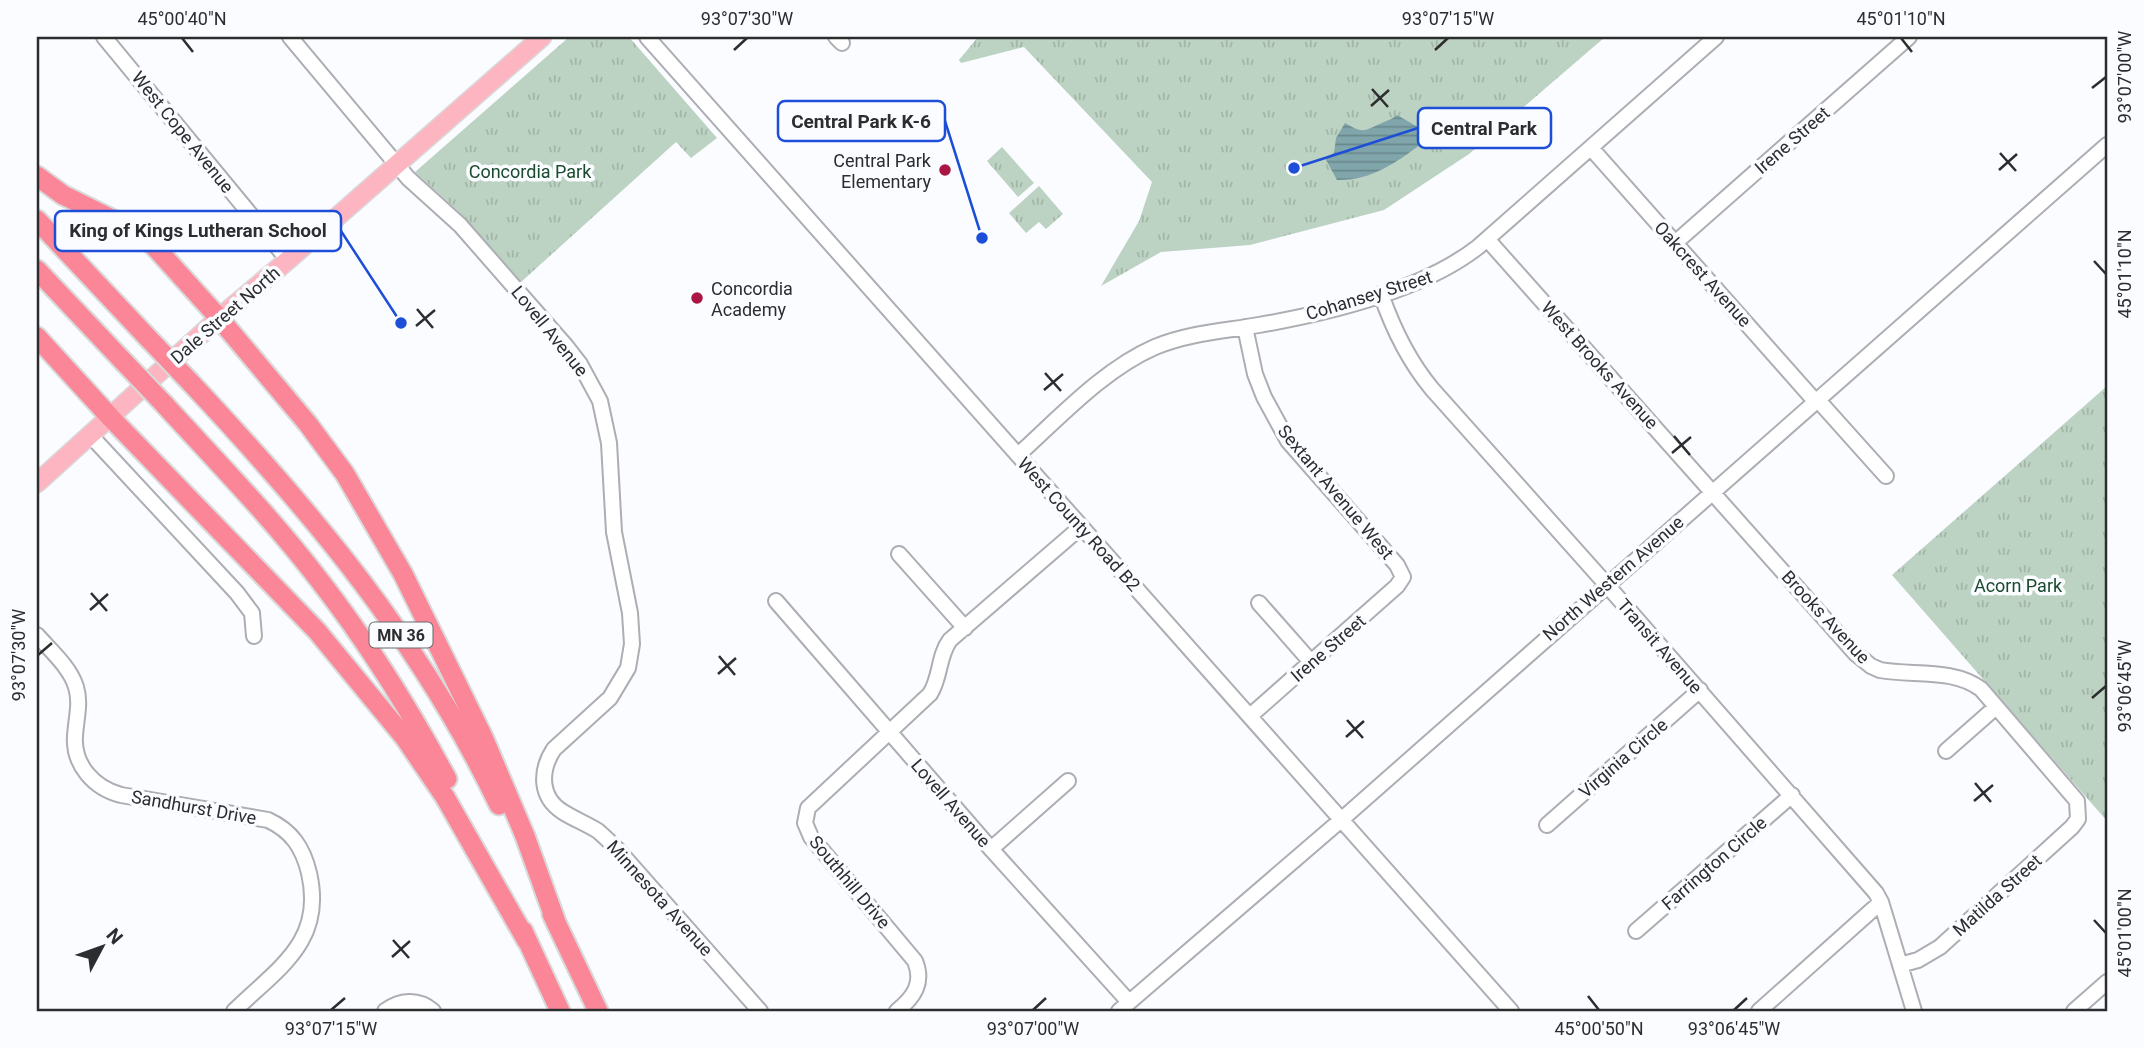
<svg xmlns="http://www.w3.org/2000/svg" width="2144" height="1048" viewBox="0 0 2144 1048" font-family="Roboto,sans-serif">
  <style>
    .park { fill: url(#park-tufts) }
    .water { fill: url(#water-rules) }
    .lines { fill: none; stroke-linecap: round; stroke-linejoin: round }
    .stream { stroke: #80a6ab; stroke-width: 2.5 }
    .minor-casing { stroke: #acaeb3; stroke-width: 18 }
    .major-casing { stroke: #d9d9d9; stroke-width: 21 }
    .highway-casing { stroke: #d9d9d9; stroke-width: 23 }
    .minor { stroke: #fff; stroke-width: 14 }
    .major { stroke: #fdb6c1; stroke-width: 18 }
    .highway { stroke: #fb8697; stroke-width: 19 }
    .highway-bridge-casing { stroke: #d9d9d9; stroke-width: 23; stroke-linecap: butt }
    .highway-bridge { stroke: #fb8697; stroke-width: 19 }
    .ticks { fill: none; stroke: #2c2d2e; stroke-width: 2.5 }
    .poi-dot { fill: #aa1545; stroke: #fafcff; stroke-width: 2.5 }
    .labels { text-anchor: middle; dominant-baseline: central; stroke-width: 7; stroke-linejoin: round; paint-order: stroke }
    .shield { fill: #fafcff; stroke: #6a6b6d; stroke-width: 2 }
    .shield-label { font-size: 16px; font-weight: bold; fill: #2c2d2e }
    .street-label { font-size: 18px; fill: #2c2d2e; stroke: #fafcff }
    .poi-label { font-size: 18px; fill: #2c2d2e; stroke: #fafcff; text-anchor: end }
    .park-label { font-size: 18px; fill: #1a4a2d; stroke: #fafcff }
    .leader { fill: none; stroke: #1d4ed8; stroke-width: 2.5 }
    .callout-dot { fill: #1d4ed8; stroke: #fafcff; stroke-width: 2.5 }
    .callout { fill: #fafcff; stroke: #1d4ed8; stroke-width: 2.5 }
    .callout-label { font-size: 19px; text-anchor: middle; font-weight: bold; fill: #2c2d2e }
    .neatline { fill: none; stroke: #2c2d2e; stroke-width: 2.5 }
    .ticks-label { font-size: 18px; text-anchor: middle; fill: #2c2d2e }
  </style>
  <defs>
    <pattern id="park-tufts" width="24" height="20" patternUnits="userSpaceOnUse" patternTransform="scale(1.75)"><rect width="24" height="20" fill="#bcd2c2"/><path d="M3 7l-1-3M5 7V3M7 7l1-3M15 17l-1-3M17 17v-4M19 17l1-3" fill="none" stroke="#a2b5a7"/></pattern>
    <pattern id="water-rules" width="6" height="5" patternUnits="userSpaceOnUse" patternTransform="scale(1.75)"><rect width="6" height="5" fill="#80a6ab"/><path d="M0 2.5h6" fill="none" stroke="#69888c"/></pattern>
  </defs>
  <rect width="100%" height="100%" fill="#fafcff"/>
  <path class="park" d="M569 37H629L717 138 691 158 676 142 521 282 459 212 415 172Z
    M978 37H1605L1469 154 1384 210 1250 245 1161 252 1101 286 1139 221 1152 182 1024 47 961 63 959 60Z
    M1002 147 1034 183 1018 197 987 161Z
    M1039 186 1063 214 1046 229 1039 222 1026 233 1009 213Z
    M2107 386V821L1892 575Z"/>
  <path class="water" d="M1397 115 1423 130 1421 144C1396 163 1370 181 1337 180L1325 158 1334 153 1336 138 1345 123C1364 134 1363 131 1382 123 1388 120 1391 120 1397 115Z"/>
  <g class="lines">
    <path class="stream" d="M1876 912 1882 929"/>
    <defs>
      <path id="minor" d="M104 37 288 260
        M290 37 408 178 460 225 566 346 580 364 600 401 609 443 614 532 630 613 632 644 628 668 610 698 554 749C540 770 539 797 563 812 574 819 587 824 598 831 605 837 612 844 618 850L760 1011
        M647 37 1511 1011
        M836 37 842 43
        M1591 148 1815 401
        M1487 239 1856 654 1871 666 1880 670C1913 676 1953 668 1981 689L2077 801 2078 819 2072 827 1940 947 1918 960 1900 965
        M1675 243 1909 37
        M1381 294C1393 329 1408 360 1432 389L1606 584 1876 893 1881 902 1914 1011
        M1245 327 1255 374 1264 397 1288 441 1397 565 1403 577 1397 586 1250 716
        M1817 399 1886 476
        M91 436 237 593 252 613 254 636
        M1018 455C1059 418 1104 369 1155 347 1188 333 1225 331 1259 325 1328 313 1423 290 1478 247L1716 37
        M899 554 965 628
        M776 601 991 849 1129 1002
        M1259 603 1311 662
        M37 635C50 650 70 667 76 687 81 703 76 719 75 736 73 765 94 788 121 795L268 820C292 831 303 848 309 873 325 942 278 968 234 1011
        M1946 751 1996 707
        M1547 825 1700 690
        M991 849 1068 781
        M1636 931 1792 795
        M385 1011C400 1000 418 998 433 1011
        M897 1011C914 997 924 983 915 961L811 837 805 823 808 808 930 694C941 677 938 656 950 640L1081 527
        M1119 1011 1341 820 2107 145
        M1759 1011 1881 902
        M2074 1011 2107 982"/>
      <path id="major" d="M37 483 219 318 288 260 542 37"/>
      <path id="highway" d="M37 176 63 195 136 231 154 246 219 318 308 424 345 474 403 574 483 737 525 836 557 925
        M37 220 149 339
        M37 270 124 362
        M37 337 110 417 317 631 405 738 445 797 527 941
        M191 383C314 514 421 642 499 805
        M164 404C217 462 272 518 320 581 368 643 410 710 447 779
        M552 914 598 1011
        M523 931 560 1011"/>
    </defs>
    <use href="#minor" class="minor-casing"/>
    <use href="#major" class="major-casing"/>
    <use href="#highway" class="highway-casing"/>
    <use href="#minor" class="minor"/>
    <use href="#major" class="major"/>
    <use href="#highway" class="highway"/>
    <defs>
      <path id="highway-bridge" d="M149 339 191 383
        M124 362 164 404"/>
    </defs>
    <use href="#highway-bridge" class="highway-bridge-casing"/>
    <use href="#highway-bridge" class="highway-bridge"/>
  </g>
  <path class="ticks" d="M182 38 193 52M1901 38 1912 52M734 50 747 38M1435 50 1448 38M2092 88 2106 77M1372 89 1388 107M1371 106 1389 90M2000 153 2016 171M1999 170 2017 154M2094 261 2106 274M417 309 433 328M416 326 435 310M1045 373 1061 391M1044 390 1063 374M1674 436 1690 455M1672 453 1691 437M91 593 107 611M90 610 108 594M38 655 52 643M719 656 735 675M718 674 736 658M2092 698 2106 686M1347 720 1363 738M1346 737 1364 721M1975 783 1991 802M1974 801 1993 785M2094 920 2106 933M393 940 409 958M392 957 410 941M1588 996 1599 1010M331 1010 345 998M1033 1010 1046 998M1734 1010 1747 998"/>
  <g class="poi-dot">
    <circle cx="945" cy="170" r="7"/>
    <circle cx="697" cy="298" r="7"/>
  </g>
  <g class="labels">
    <rect class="shield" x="369.5" y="622.5" width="63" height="25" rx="5"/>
    <g class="shield-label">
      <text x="401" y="635">MN 36</text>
    </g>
    <g class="street-label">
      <text transform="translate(183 132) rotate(51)">West Cope Avenue</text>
      <text transform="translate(1792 140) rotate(-41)">Irene Street</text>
      <text transform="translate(1703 274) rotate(48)">Oakcrest Avenue</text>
      <text transform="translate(1369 295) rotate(-17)">Cohansey Street</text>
      <text transform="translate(225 315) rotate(-41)">Dale Street North</text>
      <text transform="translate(550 331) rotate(51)">Lovell Avenue</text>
      <text transform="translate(1600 365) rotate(48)">West Brooks Avenue</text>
      <text transform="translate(1336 492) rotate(50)">Sextant Avenue West</text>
      <text transform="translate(1079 524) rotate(48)">West County Road B2</text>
      <text transform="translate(1613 578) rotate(-41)">North Western Avenue</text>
      <text transform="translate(1826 617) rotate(47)">Brooks Avenue</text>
      <text transform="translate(1660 646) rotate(49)">Transit Avenue</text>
      <text transform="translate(1328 648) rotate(-41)">Irene Street</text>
      <text transform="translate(1623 758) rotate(-41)">Virginia Circle</text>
      <text transform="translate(951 803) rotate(49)">Lovell Avenue</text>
      <text transform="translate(194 807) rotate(10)">Sandhurst Drive</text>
      <text transform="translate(1714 863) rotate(-41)">Farrington Circle</text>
      <text transform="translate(850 882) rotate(50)">Southhill Drive</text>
      <text transform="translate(1997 895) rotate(-42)">Matilda Street</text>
      <text transform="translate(660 898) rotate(48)">Minnesota Avenue</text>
    </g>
    <g class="poi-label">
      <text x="931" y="160">Central Park<tspan x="931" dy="21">Elementary</tspan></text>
      <text x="711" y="288" text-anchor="start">Concordia<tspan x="711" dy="21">Academy</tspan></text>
    </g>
    <g class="park-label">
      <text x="530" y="171">Concordia Park</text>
      <text x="2018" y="585">Acorn Park</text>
    </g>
  </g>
  <path class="leader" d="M982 238L945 121M1294 168L1418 128M401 323L341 231"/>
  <g class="callout-dot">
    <circle cx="982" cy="238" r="7"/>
    <circle cx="1294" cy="168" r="7"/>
    <circle cx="401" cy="323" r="7"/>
  </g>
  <g class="callout">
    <rect x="778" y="101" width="167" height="40" rx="7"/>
    <rect x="1418" y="108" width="133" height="40" rx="7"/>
    <rect x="55" y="211" width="286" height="40" rx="7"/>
  </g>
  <g class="callout-label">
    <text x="861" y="128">Central Park K-6</text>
    <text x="1484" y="135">Central Park</text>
    <text x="198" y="237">King of Kings Lutheran School</text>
  </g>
  <rect width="2144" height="1048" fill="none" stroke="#fafcff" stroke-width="77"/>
  <g transform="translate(102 947) rotate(49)" stroke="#fafcff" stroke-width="5" paint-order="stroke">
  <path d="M0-5L12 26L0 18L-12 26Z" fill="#2c2d2e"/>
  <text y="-10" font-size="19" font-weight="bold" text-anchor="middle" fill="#2c2d2e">N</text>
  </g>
  <rect x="38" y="38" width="2068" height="972" class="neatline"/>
  <g class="ticks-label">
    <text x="182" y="25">45°00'40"N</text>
    <text x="747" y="25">93°07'30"W</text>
    <text x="1448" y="25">93°07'15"W</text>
    <text x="1901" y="25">45°01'10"N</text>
    <text transform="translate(2125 77) rotate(-90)" y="6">93°07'00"W</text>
    <text transform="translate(2125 274) rotate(-90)" y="6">45°01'10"N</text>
    <text transform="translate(19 655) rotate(-90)" y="6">93°07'30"W</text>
    <text transform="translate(2125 686) rotate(-90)" y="6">93°06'45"W</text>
    <text transform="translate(2125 933) rotate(-90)" y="6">45°01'00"N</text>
    <text x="331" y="1035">93°07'15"W</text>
    <text x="1033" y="1035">93°07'00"W</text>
    <text x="1599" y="1035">45°00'50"N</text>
    <text x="1734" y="1035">93°06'45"W</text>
  </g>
</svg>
